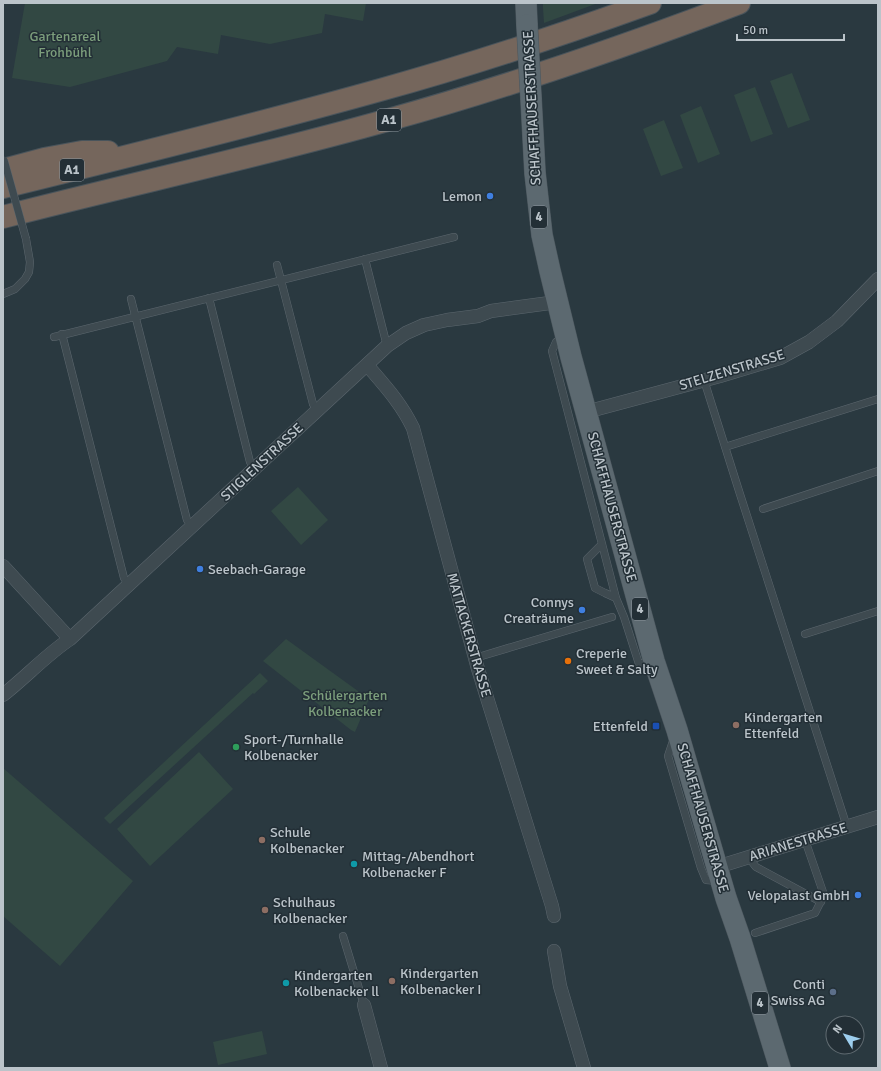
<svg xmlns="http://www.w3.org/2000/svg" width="881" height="1071" viewBox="0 0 881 1071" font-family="Signika,sans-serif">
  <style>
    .green { fill: #324843 }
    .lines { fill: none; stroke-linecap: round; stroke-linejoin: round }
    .service-casing { stroke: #5c676e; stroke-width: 8 }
    .minor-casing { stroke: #5c676e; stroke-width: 14 }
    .primary-casing { stroke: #4b565d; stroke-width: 22 }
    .motorway-casing { stroke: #49545b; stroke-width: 24 }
    .service { stroke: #3e4a50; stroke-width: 7 }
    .minor { stroke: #3e4a50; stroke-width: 13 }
    .primary { stroke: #5c6970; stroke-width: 21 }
    .motorway { stroke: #75665c; stroke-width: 22 }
    .service-bridge-casing { stroke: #5c676e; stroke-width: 8; stroke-linecap: butt }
    .primary-bridge-casing { stroke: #4b565d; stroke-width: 22; stroke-linecap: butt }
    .service-bridge { stroke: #3e4a50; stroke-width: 7 }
    .primary-bridge { stroke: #5c6970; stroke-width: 21 }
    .shop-dot { fill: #3f7fe0; stroke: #232f36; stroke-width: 1.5 }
    .food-dot { fill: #e8710a; stroke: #232f36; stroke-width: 1.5 }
    .education-dot { fill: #8d6e63; stroke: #232f36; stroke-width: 1.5 }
    .transit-dot { fill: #1a4fb4; stroke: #232f36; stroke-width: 1.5 }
    .leisure-dot { fill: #2e9e5b; stroke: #232f36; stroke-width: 1.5 }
    .culture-dot { fill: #0f9aa8; stroke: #232f36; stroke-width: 1.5 }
    .service-dot { fill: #5c6f8a; stroke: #232f36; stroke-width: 1.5 }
    .labels { text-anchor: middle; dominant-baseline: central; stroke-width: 3; stroke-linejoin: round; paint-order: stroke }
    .shield { fill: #232f36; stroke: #8d979e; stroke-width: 1 }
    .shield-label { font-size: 13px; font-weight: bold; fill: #bbc4ca }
    .park-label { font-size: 14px; fill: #7c9e7c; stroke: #232f36 }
    .street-label { font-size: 14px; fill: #bbc4ca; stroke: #232f36 }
    .poi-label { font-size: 14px; fill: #bbc4ca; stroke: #232f36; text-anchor: start }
  </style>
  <rect width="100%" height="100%" fill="#2a3940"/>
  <path class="green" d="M25 3H366L363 21 325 14 322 33 270 44 221 35 218 54 177 47 167 61 70 87 12 78Z
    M543 3H598L544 23 543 8Z
    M792 73 810 120 788 128 770 81Z
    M755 87 773 134 751 142 734 95Z
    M701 106 720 154 698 163 680 115Z
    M664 120 683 168 661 176 643 129Z
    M298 487 328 520 301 545 271 511Z
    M286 639 369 699 355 732 351 730 263 661Z
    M260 673 268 681 254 694 253 693 110 824 104 818Z
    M199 752 233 789 150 866 117 829Z
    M3 768 133 881 60 966 3 916Z
    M262 1031 267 1054 218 1065 213 1042Z"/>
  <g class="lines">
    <defs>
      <path id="service" d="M365 259 387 346
        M277 265 313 404 317 410
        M3 294 15 289 25 279 29 272 30 262 26 239
        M209 298 250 462 255 468
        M131 299 187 520 192 526
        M62 334 124 578 129 585
        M564 336 556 342 552 351 616 598 624 617 639 664 653 662
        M54 337 454 237
        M704 380 739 491 847 827
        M725 447 878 399
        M763 509 878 471
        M602 544 587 559 595 588 605 593 616 598
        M805 634 878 611
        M475 658 612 617
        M674 738 668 756 701 868 706 880 718 881
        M748 857 756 867 821 902
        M755 933 815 913 824 895 805 840
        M343 936 364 1005"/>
      <path id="minor" d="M367 365C385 386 401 403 413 428L478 669 552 906 554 916
        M586 412 720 376 780 358 809 342 837 321 878 279
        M3 566 70 639
        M3 695C26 677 46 655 70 639L387 346 406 333 424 325 447 320 478 316 491 311 557 302
        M717 867 878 817
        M554 951 560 986 584 1068
        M364 1005 381 1068"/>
      <path id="primary" d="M526 3 527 25
        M531 98 535 173 542 235 550 271 571 357 654 661 677 730 726 898 740 938 780 1068"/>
      <path id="motorway" d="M3 170 44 159 82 152H108
        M3 187C129 156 255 125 380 90 471 65 561 35 650 3
        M3 217C131 184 261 156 388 120 507 87 623 47 739 3"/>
    </defs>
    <use href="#service" class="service-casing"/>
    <use href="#minor" class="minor-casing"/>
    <use href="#primary" class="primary-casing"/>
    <use href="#motorway" class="motorway-casing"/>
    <use href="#service" class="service"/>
    <use href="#minor" class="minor"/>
    <use href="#primary" class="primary"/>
    <use href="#motorway" class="motorway"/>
    <defs>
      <path id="service-bridge" d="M4 160 26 239"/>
      <path id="primary-bridge" d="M527 25 531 98"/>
    </defs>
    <use href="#service-bridge" class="service-bridge-casing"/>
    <use href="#primary-bridge" class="primary-bridge-casing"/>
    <use href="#service-bridge" class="service-bridge"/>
    <use href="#primary-bridge" class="primary-bridge"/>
  </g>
  <g class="shop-dot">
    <circle cx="490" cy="196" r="4"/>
    <circle cx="200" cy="569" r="4"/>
    <circle cx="582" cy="610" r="4"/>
    <circle cx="858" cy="895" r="4"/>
  </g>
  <circle class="food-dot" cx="568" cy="661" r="4"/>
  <g class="education-dot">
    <circle cx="736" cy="725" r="4"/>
    <circle cx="262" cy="840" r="4"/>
    <circle cx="265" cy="910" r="4"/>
    <circle cx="392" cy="981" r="4"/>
  </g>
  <rect class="transit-dot" x="652" y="722" width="8" height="8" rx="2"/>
  <circle class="leisure-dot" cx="236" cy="747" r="4"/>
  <g class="culture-dot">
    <circle cx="354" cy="864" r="4"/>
    <circle cx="286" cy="983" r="4"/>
  </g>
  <circle class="service-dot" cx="833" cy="992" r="4"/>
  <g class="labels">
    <g class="shield">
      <rect x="377" y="109" width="24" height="22" rx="3"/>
      <rect x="60" y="159" width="24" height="22" rx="3"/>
      <rect x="531" y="206" width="16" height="22" rx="3"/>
      <rect x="632" y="598" width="16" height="22" rx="3"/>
      <rect x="752" y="992" width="16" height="22" rx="3"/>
    </g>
    <g class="shield-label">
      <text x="389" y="120">A1</text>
      <text x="72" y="170">A1</text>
      <text x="539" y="217">4</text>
      <text x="640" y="609">4</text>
      <text x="760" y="1003">4</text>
    </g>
    <g class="park-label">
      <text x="65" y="36">Gartenareal<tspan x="65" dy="16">Frohbühl</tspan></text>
      <text x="345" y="695">Schülergarten<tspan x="345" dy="16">Kolbenacker</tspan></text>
    </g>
    <g class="street-label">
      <text transform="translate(532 108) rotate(-93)">SCHAFFHAUSERSTRASSE</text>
      <text transform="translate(732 370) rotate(-17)">STELZENSTRASSE</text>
      <text transform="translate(262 462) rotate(-43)">STIGLENSTRASSE</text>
      <text transform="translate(612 507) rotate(75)">SCHAFFHAUSERSTRASSE</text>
      <text transform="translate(469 635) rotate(74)">MATTACKERSTRASSE</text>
      <text transform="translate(703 818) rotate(74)">SCHAFFHAUSERSTRASSE</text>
      <text transform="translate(798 842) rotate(-17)">ARIANESTRASSE</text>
    </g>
    <g class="poi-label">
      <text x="482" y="196" text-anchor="end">Lemon</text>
      <text x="208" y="569">Seebach-Garage</text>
      <text x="574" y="602" text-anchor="end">Connys<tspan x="574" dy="16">Creaträume</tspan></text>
      <text x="576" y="653">Creperie<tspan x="576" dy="16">Sweet &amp; Salty</tspan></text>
      <text x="744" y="717">Kindergarten<tspan x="744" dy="16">Ettenfeld</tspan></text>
      <text x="648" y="726" text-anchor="end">Ettenfeld</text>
      <text x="244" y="739">Sport-/Turnhalle<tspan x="244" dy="16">Kolbenacker</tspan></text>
      <text x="270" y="832">Schule<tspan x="270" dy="16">Kolbenacker</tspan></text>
      <text x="362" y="856">Mittag-/Abendhort<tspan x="362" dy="16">Kolbenacker F</tspan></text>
      <text x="850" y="895" text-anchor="end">Velopalast GmbH</text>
      <text x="273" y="902">Schulhaus<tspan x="273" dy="16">Kolbenacker</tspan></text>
      <text x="400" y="973">Kindergarten<tspan x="400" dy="16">Kolbenacker I</tspan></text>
      <text x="294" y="975">Kindergarten<tspan x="294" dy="16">Kolbenacker ll</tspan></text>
      <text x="825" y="984" text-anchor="end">Conti<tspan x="825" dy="16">Swiss AG</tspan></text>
    </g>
  </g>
  <rect width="881" height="1071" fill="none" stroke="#bbc4ca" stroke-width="8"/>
  <g transform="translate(845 1035) rotate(308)"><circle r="19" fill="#232f36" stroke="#606b71"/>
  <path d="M0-3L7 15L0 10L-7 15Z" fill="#9dceee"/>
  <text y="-6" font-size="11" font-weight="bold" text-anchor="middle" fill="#bbc4ca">N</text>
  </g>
  <path d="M737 34v6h107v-6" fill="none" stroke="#bbc4ca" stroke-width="2"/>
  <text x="743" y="34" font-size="12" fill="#bbc4ca" stroke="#232f36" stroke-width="3" paint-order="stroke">50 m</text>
</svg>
